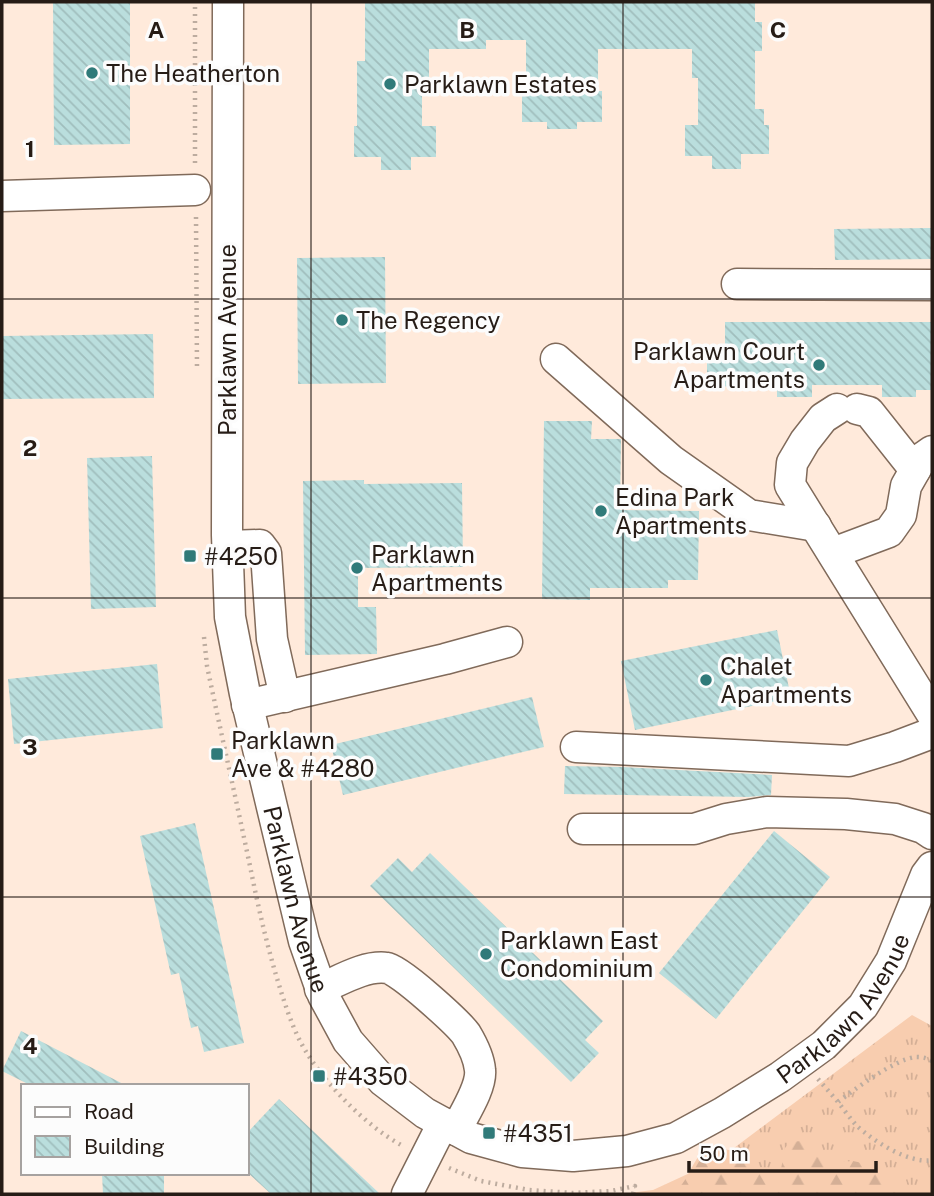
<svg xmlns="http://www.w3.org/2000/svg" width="934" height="1196" viewBox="0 0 934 1196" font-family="'Public Sans',sans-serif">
<defs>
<pattern id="grass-tufts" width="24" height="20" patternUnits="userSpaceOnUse" patternTransform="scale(1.75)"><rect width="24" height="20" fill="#f8cdaf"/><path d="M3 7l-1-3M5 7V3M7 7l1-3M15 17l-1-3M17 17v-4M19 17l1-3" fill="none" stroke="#d4af96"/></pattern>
<pattern id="forest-firs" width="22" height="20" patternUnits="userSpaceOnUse" patternTransform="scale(1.75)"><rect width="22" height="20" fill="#f8cdaf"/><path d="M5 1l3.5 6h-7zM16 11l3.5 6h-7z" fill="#d4af96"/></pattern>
<pattern id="building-back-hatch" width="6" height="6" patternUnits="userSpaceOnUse" patternTransform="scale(1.75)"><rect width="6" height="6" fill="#badedd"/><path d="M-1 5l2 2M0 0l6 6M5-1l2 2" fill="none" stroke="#a0bebd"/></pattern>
</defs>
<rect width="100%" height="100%" fill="#ffeadb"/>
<!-- grass -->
<path fill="url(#grass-tufts)" d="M912 1015 932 1026V1194H621L653 1190 718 1160Z"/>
<!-- forest -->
<path fill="url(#forest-firs)" d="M801 1141 816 1148 838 1162 853 1161 885 1168 905 1176 907 1184 923 1194H672C689 1183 691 1159 708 1147L750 1153 757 1167C767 1167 772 1172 781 1169L785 1148 790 1142Z"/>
<!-- building -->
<g fill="url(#building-back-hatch)">
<path d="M53 2H130V144L54 145Z"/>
<path d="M365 2H755V22H762V51H755V109H764V125H769V154H741V169H712V156H685V125H698V78H692V49H598V91H602V122H577V129H547V122H522V91H526V40H486V49H429V78H422V126H436V157H411V170H381V157H354V126H357V61H365Z"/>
<path d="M932 228V259L835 260 834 229Z"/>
<path d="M385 257 386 383 298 384 297 258Z"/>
<path d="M725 322H932V390H916V397H882V385H812V397H777V385L707 387V345H725Z"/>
<path d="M153 334 154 398 3 399 2 336Z"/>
<path d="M544 421H592L591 439H621L620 510 699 511 698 580H668V588H590V600L542 599Z"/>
<path d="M152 456 156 607 91 609 87 458Z"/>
<path d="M364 480V484L462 483 463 567 358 568V607H376L377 654 305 655 303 481Z"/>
<path d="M777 630 791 698 635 730 621 661Z"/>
<path d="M157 664 163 728 14 744 8 679Z"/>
<path d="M532 697 544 747 343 795 331 745Z"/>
<path d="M565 766 622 767 772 775 771 795 748 797 564 794Z"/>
<path d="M195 823 244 1043 204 1052 198 1026 191 1028 179 973 171 975 140 836Z"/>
<path d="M774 831 830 877 716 1019 659 973Z"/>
<path d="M430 853 603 1021 585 1040 599 1053 571 1082 370 886 398 858 412 872Z"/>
<path d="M21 1031 127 1086H32L2 1071Z"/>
<path d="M279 1099 380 1194H271L247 1172V1133Z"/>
<path d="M102 1173H164V1194H103Z"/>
</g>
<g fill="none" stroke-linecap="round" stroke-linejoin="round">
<!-- minor casing -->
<g stroke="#806a5a" stroke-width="33">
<g id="minor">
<path id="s1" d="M228 2 227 535 230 617 245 694 304 941 323 995 348 1041 383 1081 425 1113 471 1138 522 1152 573 1156 627 1151 676 1138 722 1113 780 1077 824 1045 863 1006 891 961 926 875 932 867"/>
<path d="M2 196 195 190"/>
<path d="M737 284 932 285"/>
<path d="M556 359 671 460 749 515 816 526"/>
<path d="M837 409 823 418 805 441 792 463 790 485 932 714"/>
<path d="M857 409 869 412 915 470"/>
<path d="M228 546 260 545 266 553 272 639 285 697"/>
<path d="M833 553 889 532 901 515 906 486 922 458 932 451"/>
<path d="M247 705 445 659 507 642"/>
<path d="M576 747 849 761 895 747 932 733"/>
<path d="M583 829H694L726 819 767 812 846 814 895 819 923 828 932 834"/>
<path d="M320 989C341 980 365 965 387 968 399 969 458 1023 466 1034 472 1044 479 1058 480 1070 482 1087 464 1114 456 1130"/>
<path d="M407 1194 443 1123"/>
</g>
</g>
<!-- path -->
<g stroke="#bdac9f" stroke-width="4.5" stroke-dasharray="2 5" stroke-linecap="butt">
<path d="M195 163V2"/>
<path d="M196 217 197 369"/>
<path d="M204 637 207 666C221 733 236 799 250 866 258 906 267 946 279 985 286 1007 293 1030 305 1050 326 1085 367 1127 403 1146"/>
<path d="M932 1061C927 1058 923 1057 916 1057 895 1059 855 1089 838 1102 844 1110 850 1118 856 1125 873 1141 909 1164 932 1160"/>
<path d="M818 1079 838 1102"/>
<path d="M449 1168 481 1181 529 1190 573 1193 611 1191 635 1186 633 1194"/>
</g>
<!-- minor -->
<use href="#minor" stroke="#fff" stroke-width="30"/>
</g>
<!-- grid -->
<path fill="none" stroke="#261c16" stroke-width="2" stroke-opacity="0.55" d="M311 2V1194M623 2V1194M2 299H932M2 598H932M2 897H932"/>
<!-- markers -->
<g fill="#307a79" stroke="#fcfcfc" stroke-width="2.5">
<circle cx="92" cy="73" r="7"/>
<circle cx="390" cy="84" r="7"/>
<circle cx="342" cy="320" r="7"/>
<circle cx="819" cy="365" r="7"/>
<circle cx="601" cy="511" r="7"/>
<rect x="183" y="549" width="14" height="14" rx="3.5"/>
<circle cx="357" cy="568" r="7"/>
<circle cx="706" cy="680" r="7"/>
<rect x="210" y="747" width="14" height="14" rx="3.5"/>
<circle cx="486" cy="954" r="7"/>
<rect x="312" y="1069" width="14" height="14" rx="3.5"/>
<rect x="482" y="1126" width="14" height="14" rx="3.5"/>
</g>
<g text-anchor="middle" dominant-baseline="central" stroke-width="7" stroke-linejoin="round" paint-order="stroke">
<!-- poi labels -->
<g font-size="24" fill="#261c16" stroke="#fcfcfc" text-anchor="start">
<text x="106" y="73">The Heatherton</text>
<text x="404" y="84">Parklawn Estates</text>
<text x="356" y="320">The Regency</text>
<text x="805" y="351" text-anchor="end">Parklawn Court<tspan x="805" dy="28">Apartments</tspan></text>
<text x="615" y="497">Edina Park<tspan x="615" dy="28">Apartments</tspan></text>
<text x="371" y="554">Parklawn<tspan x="371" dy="28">Apartments</tspan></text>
<text x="204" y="556">#4250</text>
<text x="720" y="666">Chalet<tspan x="720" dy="28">Apartments</tspan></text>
<text x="231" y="740">Parklawn<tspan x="231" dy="28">Ave &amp; #4280</tspan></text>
<text x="500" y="940">Parklawn East<tspan x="500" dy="28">Condominium</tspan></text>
<text x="333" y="1076">#4350</text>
<text x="503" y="1133">#4351</text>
</g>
<!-- street labels -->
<g font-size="24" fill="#261c16" stroke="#fcfcfc">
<text transform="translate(227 340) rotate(-90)">Parklawn Avenue</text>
<text stroke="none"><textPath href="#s1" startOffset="905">Parklawn Avenue</textPath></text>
<text stroke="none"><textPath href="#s1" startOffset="1640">Parklawn Avenue</textPath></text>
</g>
</g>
<g font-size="23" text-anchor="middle" font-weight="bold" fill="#261c16" stroke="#fcfcfc" stroke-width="7" stroke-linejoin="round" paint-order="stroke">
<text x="156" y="38">A</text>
<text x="467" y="38">B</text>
<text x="778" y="38">C</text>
<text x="30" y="157">1</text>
<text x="30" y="456">2</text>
<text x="30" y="755">3</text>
<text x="30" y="1054">4</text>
</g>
<!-- border -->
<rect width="934" height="1196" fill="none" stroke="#261c16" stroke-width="7"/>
<!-- legend -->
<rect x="21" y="1084" width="228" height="91" fill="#fcfcfc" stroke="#a6a2a0" stroke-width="2"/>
<rect x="35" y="1107" width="35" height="10" fill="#ffffff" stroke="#a6a2a0" stroke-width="2"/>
<text x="84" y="1119" font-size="21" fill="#261c16">Road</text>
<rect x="35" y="1136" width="35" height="21" fill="url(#building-back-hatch)" stroke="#a6a2a0" stroke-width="2"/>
<text x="84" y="1154" font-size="21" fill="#261c16">Building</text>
<!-- scale -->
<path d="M689 1161v10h187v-10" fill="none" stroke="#261c16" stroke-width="3.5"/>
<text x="699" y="1161" font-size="21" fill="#261c16" stroke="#fcfcfc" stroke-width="5" paint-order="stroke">50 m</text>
</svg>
